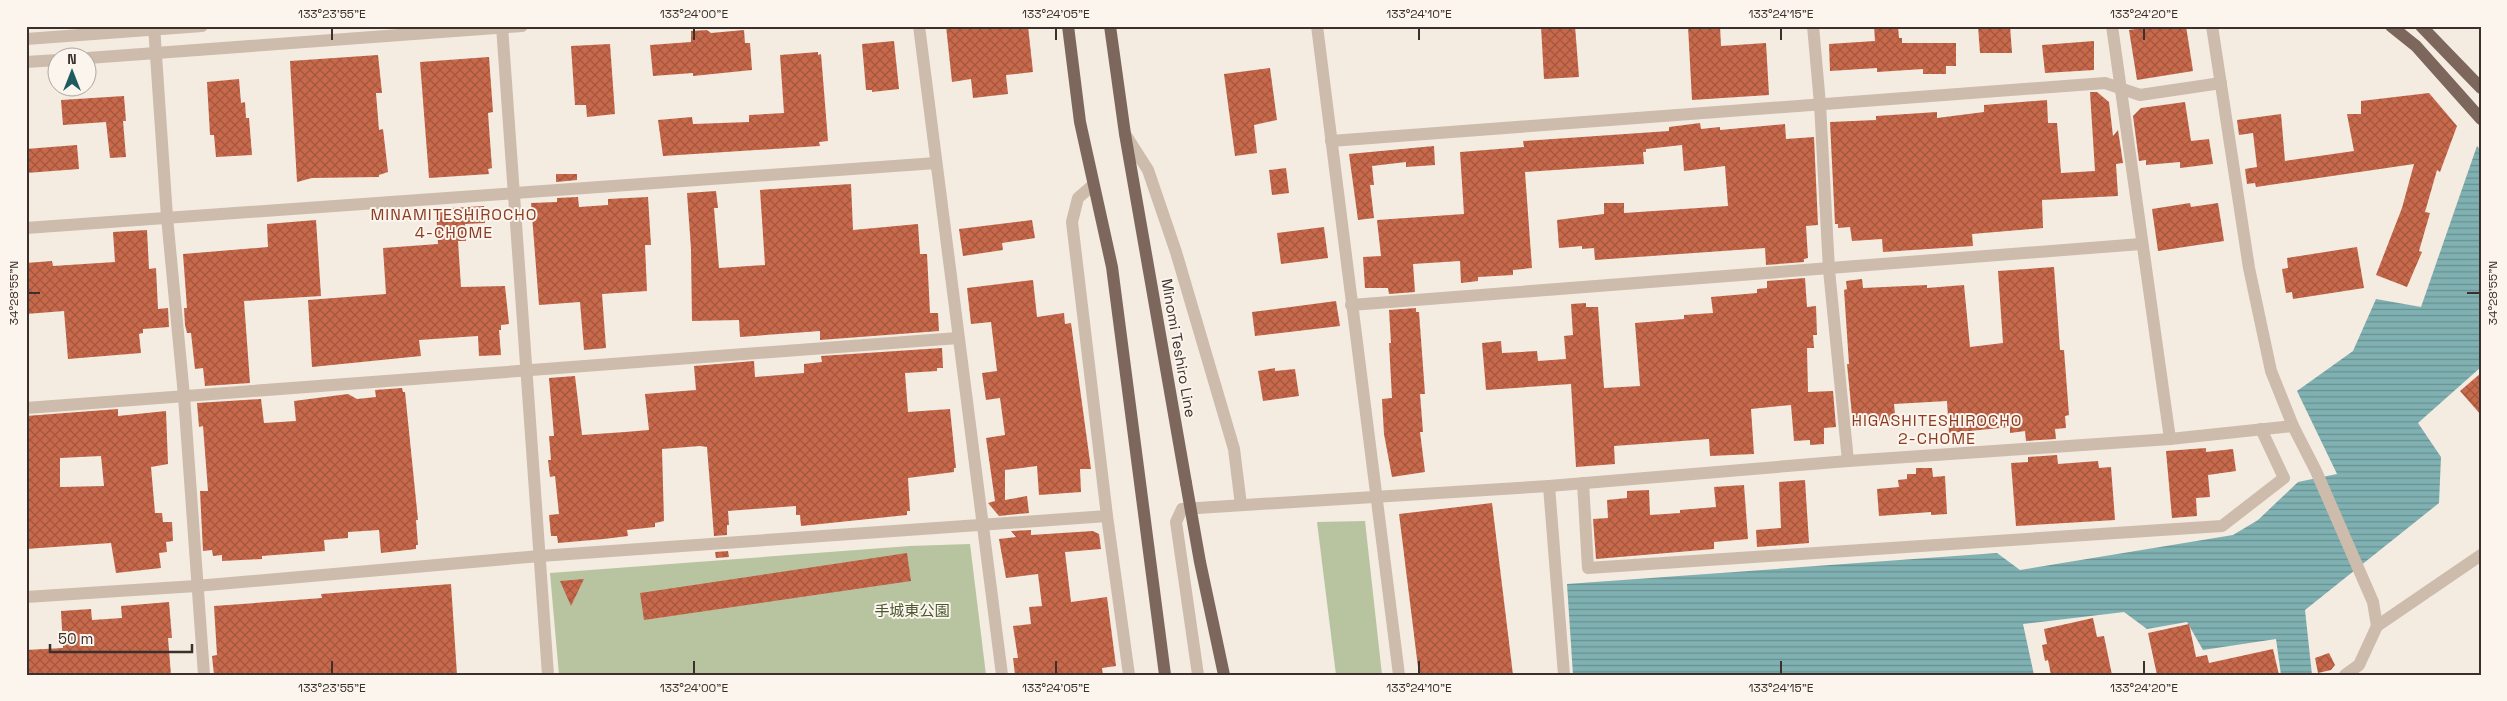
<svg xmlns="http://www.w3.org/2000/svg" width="2507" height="701" viewBox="0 0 2507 701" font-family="'Space Grotesk','Noto Sans JP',sans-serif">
<defs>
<pattern id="water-rules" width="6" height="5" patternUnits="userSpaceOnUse" patternTransform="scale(1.25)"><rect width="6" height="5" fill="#7fb0b2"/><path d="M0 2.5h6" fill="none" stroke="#699091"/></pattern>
<pattern id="building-cross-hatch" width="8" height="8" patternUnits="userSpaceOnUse" patternTransform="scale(1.25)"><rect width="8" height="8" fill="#c8694b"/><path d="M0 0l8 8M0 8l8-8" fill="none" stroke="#a4573f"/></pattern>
</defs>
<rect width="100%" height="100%" fill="#f4ebe1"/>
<!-- park -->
<g fill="#b8c4a0">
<path d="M1365 521 1382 675H1336L1317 522Z"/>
<path d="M970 544 986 675H559L550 573 910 546Z"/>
</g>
<!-- water -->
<path fill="url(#water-rules)" d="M2477 146 2481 151V367L2418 423 2441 457 2439 503 2305 610 2312 675H2281L2276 639 2203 650 2187 622 2147 629 2124 612 2023 624 2034 675H1573L1567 584 1997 553 2020 570 2233 535 2258 520 2298 482 2337 474 2297 391 2353 351 2376 299 2421 307Z"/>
<!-- building -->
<g fill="url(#building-cross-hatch)" fill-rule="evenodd">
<path d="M946 26H1028L1033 72 1006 75 1008 94 973 98 971 79 952 82Z"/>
<path d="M1541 26H1575L1579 77 1544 79Z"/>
<path d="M1688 26H1720L1721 46 1766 43 1769 95 1692 100Z"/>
<path d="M1874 26H1898L1899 38H1902V43H1956V66H1946V74H1923V69L1877 72V68L1830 71 1829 44 1875 41Z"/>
<path d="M1978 26H2010L2012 53H1980Z"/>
<path d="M2154 26H2186L2193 71 2137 80 2129 30Z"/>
<path d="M707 30 711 33 744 30 745 43H750L752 70 693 76V73L653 76 650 45 691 42V31Z"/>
<path d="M894 41 899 89 872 92V90H866L862 44Z"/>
<path d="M2094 41V70L2045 73 2042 45Z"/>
<path d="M610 44 615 114 587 117 586 105H575L571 46Z"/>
<path d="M818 52V55L821 54 828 141 819 142 820 146 663 156 658 120 692 117 693 124 749 122V115L784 113 780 55Z"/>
<path d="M378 55 382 93H376L379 130 383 129 388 172 379 175V177L312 178 297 182 290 61Z"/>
<path d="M489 57 493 112 488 113 492 168 488 169 489 174 429 178 420 62Z"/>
<path d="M1270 68 1277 120 1254 125 1257 153 1235 156 1224 74Z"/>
<path d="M239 79 241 103 245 102 246 118H249L252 155 216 157 214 135H210L207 82Z"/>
<path d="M2090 92H2097L2109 102 2113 136 2118 130 2123 163 2116 164 2118 196 2042 200 2043 228 1972 234 1973 246 1883 252 1882 239 1852 241 1850 227 1838 228V224H1835L1830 122 1876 120V116L1937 112V118L1984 112V105L2047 100 2048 123H2057L2061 173 2095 171Z"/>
<path d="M2429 93 2457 126 2440 172 2437 170 2425 212 2430 213 2419 251 2422 252 2407 287 2376 275 2402 208 2414 164 2256 187 2255 183 2247 184 2245 169 2257 167 2253 133 2239 135 2237 120 2281 114 2285 161 2354 151 2347 114H2361V101Z"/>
<path d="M124 96 126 121H123L126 157 110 158 106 122 63 125 61 100Z"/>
<path d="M2185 102 2191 141 2209 139 2213 164 2180 168V162L2146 165V160L2139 161 2133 116 2141 108Z"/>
<path d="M1700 123 1701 129 1720 127V130L1785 124 1786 139 1814 137 1818 225 1806 226 1808 258 1804 259V262L1766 265 1765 248 1595 260 1594 248 1582 249V246L1559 248 1557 220 1604 214V203H1624V213L1728 206 1725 166 1684 171 1682 145 1646 149V152H1643L1644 164 1525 172 1532 268 1513 270V275L1478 277V281L1461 283 1460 261 1413 264 1415 292 1389 294 1388 288H1365L1363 257 1381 256 1377 220 1464 214 1460 152 1524 147 1523 141 1669 131V127Z"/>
<path d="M77 145 79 169 26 173V149Z"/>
<path d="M1434 146 1435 165 1406 167V162L1372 166 1374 185H1370L1374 218 1358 220 1349 154Z"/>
<path d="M1286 168 1289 193 1272 195 1269 170Z"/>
<path d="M556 174H577V180L556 182Z"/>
<path d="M851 184 853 230 918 224 920 254H927L930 313H938L939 331 820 340V331L740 337 739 320 692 321 691 249 687 193 716 191 718 208H714L719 268 765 265 760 190Z"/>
<path d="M578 197 579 207 608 205V199L648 197 651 245H645L647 291 602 294 606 348 584 350 580 302 539 305 531 203 557 202V198Z"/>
<path d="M2190 203 2191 207 2218 203 2224 241 2158 251 2152 209Z"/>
<path d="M484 206 485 223 465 224 466 241H458L461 287 505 286 509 324 501 325V330H499L501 355 479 356 478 336 419 340 421 356 312 367 308 300 386 294 383 248 438 244 436 209Z"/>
<path d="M316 220 321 296 244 301 250 383 205 386 203 368 195 369 191 333H187L185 325 184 308H187L183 254 268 247 267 224Z"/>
<path d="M1032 220 1035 238 1002 243 1003 250 963 256 959 229Z"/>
<path d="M1324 227 1328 258 1281 264 1277 233Z"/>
<path d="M147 230 149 269 156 268 158 309 168 308 169 327 143 329V333L139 334 141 353 68 359 64 311 26 314V263L52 261 53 266 115 262 113 232Z"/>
<path d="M2357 247 2364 288 2293 299 2292 292 2286 293 2282 269 2288 268 2287 258Z"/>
<path d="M2054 267 2060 350H2064L2069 415 2065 416 2066 428 2055 429 2056 439 2026 441 2025 431 2010 433V427L1949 433 1947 401 1894 404 1896 424 1853 426 1847 364H1849L1844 290 1847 289 1846 281 1862 279 1863 288 1927 285V288L1964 285 1970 347 2003 343 1998 271Z"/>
<path d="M1805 278 1807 307 1816 306 1817 335H1813L1814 348H1807L1808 392 1833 391 1836 427 1824 428V444L1810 445V440L1794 441 1791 405 1751 409 1754 454 1710 456 1709 439 1614 446 1615 464 1576 467 1571 384 1486 390 1482 343 1501 341 1502 353 1537 351 1538 361 1566 359 1564 336 1573 335 1571 304 1586 303V307H1598L1604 388 1640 386 1635 323 1684 319V315L1713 313 1711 297 1757 293V289L1767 288V281Z"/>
<path d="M1033 280 1037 317 1064 313 1065 324 1071 323 1091 469H1080L1081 492 1039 495 1037 466 1005 470V500L1027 496 1029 513 999 516 988 503 995 501 986 438 1005 435 1000 398 986 400 982 373 997 371 991 322 971 324 967 288Z"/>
<path d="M1336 301 1340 326 1255 336 1252 312Z"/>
<path d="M1416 308V312H1419L1425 394H1420L1423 432H1420L1425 472 1392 477 1384 434 1382 399 1392 398 1389 343H1391L1389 310Z"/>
<path d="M942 348 943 368H937V371L905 373 908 412 950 409 956 468H954V472L908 478 910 511H907V515L801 526 800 515H796V506L728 511 729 525H727V535L714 536 707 447 700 446 662 449 664 521 655 523V527L627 530 628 536 604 539 558 543 557 536H551L549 515 559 514 555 476 550 477 548 460H551L549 436H554L549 378 575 376 582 435 625 432 649 430 645 394 696 390 694 366 754 361 755 377 804 373V364L822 362 821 356Z"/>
<path d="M1275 368V371L1295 369 1299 396 1263 401 1258 371Z"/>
<path d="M2481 373V415L2460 391Z"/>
<path d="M402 388 403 392H405L418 520H416L418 545H416V549L381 553 379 530 348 532V538L324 540 325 551 262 556V559L222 561V555L213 556 212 550 203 551 200 491H208L203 426 199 427 197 403 261 399 264 423 296 421 294 401 348 394 357 399 376 397 375 390Z"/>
<path d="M118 409V416L166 411 168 464 151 467 155 513H162L163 522H172L173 541 166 542 167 552 159 553 161 568 116 573 111 543 26 549V416ZM101 456 104 486 60 487V458Z"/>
<path d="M2206 448V452L2233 449 2236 471 2208 475 2210 497 2196 498 2197 516 2172 518 2166 451Z"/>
<path d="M2057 455 2058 464 2098 461 2099 468 2111 467 2115 520 2016 526 2011 463 2028 462V457Z"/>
<path d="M1916 468H1932L1933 477 1945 476 1947 514 1931 515V512L1879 516 1877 489 1899 487 1898 480 1907 479V474H1916Z"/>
<path d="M1805 480 1809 543 1757 547 1756 530 1781 528 1779 482Z"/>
<path d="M1744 485 1748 539 1714 542V549L1596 559 1593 519 1608 518 1607 500 1627 498V491L1649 490 1650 515 1680 513V510L1716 507 1714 487Z"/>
<path d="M1492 503 1513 675H1419L1399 514Z"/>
<path d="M1031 530V535L1093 531 1099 534 1101 549 1065 552 1071 602 1107 597 1116 666 1102 668 1103 675H1015L1013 658H1018L1013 626 1031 624 1029 607 1042 606 1038 574 1006 578 999 539 1016 537 1011 531Z"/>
<path d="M728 551 729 557 716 558 715 552Z"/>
<path d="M907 553 911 581 644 620 640 593Z"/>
<path d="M584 579 571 606 560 581Z"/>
<path d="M451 584 457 675H214L212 656 217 655 214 606 322 598 321 594Z"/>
<path d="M169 602 172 638H168L171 675H26V650L63 648 61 611 91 609 92 620 122 618 121 606Z"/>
<path d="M2093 618 2097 637 2104 636 2112 675H2051L2048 660 2045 661 2042 645 2047 644 2044 629Z"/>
<path d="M2189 624 2196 657 2207 655 2209 663 2273 649 2279 675H2157L2148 633Z"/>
<path d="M2329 653 2335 665 2331 670 2318 673 2315 658Z"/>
</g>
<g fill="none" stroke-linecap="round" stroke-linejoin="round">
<!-- minor -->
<g stroke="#cdbbac" stroke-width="12">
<path d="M154 26 167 217 184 396 204 675"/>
<path d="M502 26 548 675"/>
<path d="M919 26 1002 675"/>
<path d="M1317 26 1399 675"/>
<path d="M1813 26 1820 104 1829 270 1848 461"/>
<path d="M2112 26 2170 439"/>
<path d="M2212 26 2249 268 2271 371 2293 426 2316 471 2373 602 2377 626 2359 665 2345 675"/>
<path d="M26 39 202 26"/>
<path d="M88 58 522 26"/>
<path d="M26 62 58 60"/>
<path d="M1125 134 1148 170 1176 252 1234 449 1241 505"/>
<path d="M1331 141 2105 83 2140 95 2221 83"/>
<path d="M1093 185 1078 198 1072 222 1107 516 1129 675"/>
<path d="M26 228 936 163"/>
<path d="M1351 305 2141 244"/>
<path d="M26 408 958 338"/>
<path d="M1583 483 1588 568 2222 526 2284 478 2261 429"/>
<path d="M1549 486 1564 675"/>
<path d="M26 597 196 586 540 556 1107 516"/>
<path d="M2377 626 2481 555"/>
<path d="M1198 675 1176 522 1182 509 1549 486 1848 461 2170 439 2293 426"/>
</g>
<!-- major -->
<g stroke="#7d675c" stroke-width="12">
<path d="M1068 26 1080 122 1112 267 1165 675"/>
<path d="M1110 26 1125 134 1186 483"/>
<path d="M2391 26 2416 46 2481 119"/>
<path d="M2421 26 2481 88"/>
</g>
<!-- major-bridge -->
<path stroke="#7d675c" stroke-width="12" d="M1186 483 1200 562 1224 675"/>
</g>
<!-- ticks -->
<path fill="none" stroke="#3b302b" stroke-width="2" d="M332 28V40M694 28V40M1056 28V40M1419 28V40M1781 28V40M2144 28V40M28 293H40M2467 293H2480M332 661V674M694 661V674M1056 661V674M1419 661V674M1781 661V674M2144 661V674"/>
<g text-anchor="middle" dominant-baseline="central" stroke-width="4" stroke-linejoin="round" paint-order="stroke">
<!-- street labels -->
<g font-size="15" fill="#3b302b" stroke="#fbf5ee">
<text transform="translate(1179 348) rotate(80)">Minomi Teshiro Line</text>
</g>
<!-- park labels -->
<g font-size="15" fill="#4a5a2e" stroke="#fbf5ee">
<text x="912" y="610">手城東公園</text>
</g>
<!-- neighbourhood labels -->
<g font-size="16" letter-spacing="1" fill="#8c3b22" stroke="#fbf5ee">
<text x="454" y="214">MINAMITESHIROCHO<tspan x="454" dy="18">4-CHOME</tspan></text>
<text x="1937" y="420">HIGASHITESHIROCHO<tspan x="1937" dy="18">2-CHOME</tspan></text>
</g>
</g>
<!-- border -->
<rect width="2507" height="701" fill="none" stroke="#fbf5ee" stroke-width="55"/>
<!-- north arrow -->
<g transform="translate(72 72)"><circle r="24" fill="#fbf5ee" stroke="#aea6a0"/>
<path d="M0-4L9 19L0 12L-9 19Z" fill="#1f5a5e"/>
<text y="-8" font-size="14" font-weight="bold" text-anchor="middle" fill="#3b302b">N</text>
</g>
<!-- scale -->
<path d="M50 644v8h142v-8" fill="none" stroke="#3b302b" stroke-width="2.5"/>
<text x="58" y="644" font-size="15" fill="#3b302b" stroke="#fbf5ee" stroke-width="4" paint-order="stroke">50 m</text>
<rect x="28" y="28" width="2452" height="646" fill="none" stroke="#3b302b" stroke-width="2"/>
<g font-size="12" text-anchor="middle" fill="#3b302b">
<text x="332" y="18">133°23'55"E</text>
<text x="694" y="18">133°24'00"E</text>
<text x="1056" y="18">133°24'05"E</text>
<text x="1419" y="18">133°24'10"E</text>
<text x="1781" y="18">133°24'15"E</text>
<text x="2144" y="18">133°24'20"E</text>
<text transform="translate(14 293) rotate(-90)" y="4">34°28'55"N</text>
<text transform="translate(2493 293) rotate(-90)" y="4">34°28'55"N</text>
<text x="332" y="692">133°23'55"E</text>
<text x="694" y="692">133°24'00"E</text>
<text x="1056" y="692">133°24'05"E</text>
<text x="1419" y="692">133°24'10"E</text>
<text x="1781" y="692">133°24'15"E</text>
<text x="2144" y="692">133°24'20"E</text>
</g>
</svg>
